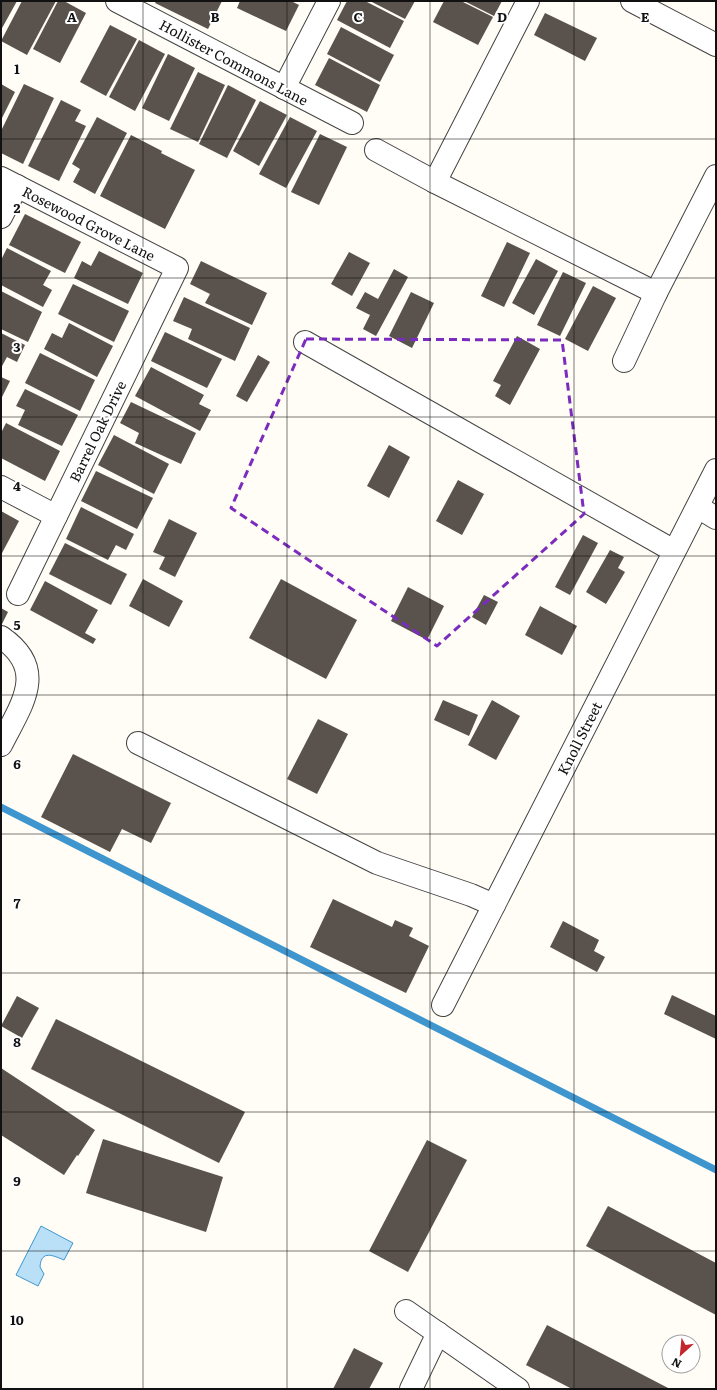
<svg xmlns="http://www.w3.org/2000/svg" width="717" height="1390" viewBox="0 0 717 1390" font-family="Literata,serif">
<rect width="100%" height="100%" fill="#fffdf5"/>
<!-- water -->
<path fill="#b9e0f7" stroke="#3f96cf" d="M41 1226 73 1243 64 1260C54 1256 41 1249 40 1267L44 1274 38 1286 16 1275Z"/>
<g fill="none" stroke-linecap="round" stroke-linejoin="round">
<!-- stream -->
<path stroke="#3f96cf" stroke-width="7" d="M1 807 716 1170"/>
</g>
<!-- building -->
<g fill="#5a524d">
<path d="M1 1H17L1 30Z"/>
<path d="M22 1H56L27 55 1 41Z"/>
<path d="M58 1H64L86 13 60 63 33 49Z"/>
<path d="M156 1H222L208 29 155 3Z"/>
<path d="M240 1H291L299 5 286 31 237 8Z"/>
<path d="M347 1H365L404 21 390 48 337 20Z"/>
<path d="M370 1H415L405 19Z"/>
<path d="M444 1H461L493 17 478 45 433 22Z"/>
<path d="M464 1H502L494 16Z"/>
<path d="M545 13 597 38 585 61 534 35Z"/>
<path d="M110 25 137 39 106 96 80 82Z"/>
<path d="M341 27 394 55 380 82 327 54Z"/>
<path d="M139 40 165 54 135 111 109 97Z"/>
<path d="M168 54 195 68 169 121 142 108Z"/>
<path d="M329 58 380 85 367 112 315 85Z"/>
<path d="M198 72 225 85 198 142 170 129Z"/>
<path d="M1 84 15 92 1 120Z"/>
<path d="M24 84 54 98 23 164 1 153V131Z"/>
<path d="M228 85 256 100 227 158 199 144Z"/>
<path d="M61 100 81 110 75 121 86 126 59 181 28 166Z"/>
<path d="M260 101 287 115 259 166 233 151Z"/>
<path d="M97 117 127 133 95 194 73 182 80 169 72 164Z"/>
<path d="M290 117 317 131 286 188 259 174Z"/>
<path d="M320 134 347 147 319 205 291 192Z"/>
<path d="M131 135 162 151 161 153 195 170 165 229 100 196Z"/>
<path d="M25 214 81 242 65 273 9 245Z"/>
<path d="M507 242 530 253 504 307 481 296Z"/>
<path d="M7 248 51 271 43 285 52 290 43 307 1 285V260Z"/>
<path d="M99 251 143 273 128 304 74 278 82 261 91 266Z"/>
<path d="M349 252 370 263 352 296 331 284Z"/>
<path d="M536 259 558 271 534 315 512 303Z"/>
<path d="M201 261 267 293 252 325 205 303 210 294 190 284Z"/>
<path d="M394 269 408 277 376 336 363 329 370 315 356 308 365 292 378 299Z"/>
<path d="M563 272 586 283 560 336 537 325Z"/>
<path d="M73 284 129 311 114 342 58 314Z"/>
<path d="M593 286 616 298 588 351 565 339Z"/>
<path d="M1 291 42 312 28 342 1 329Z"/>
<path d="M411 292 434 303 412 348 389 336Z"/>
<path d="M184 297 250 328 235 361 188 339 192 329 173 321Z"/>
<path d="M69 323 113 346 97 377 44 349 52 333 62 338Z"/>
<path d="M165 332 222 359 207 388 151 361Z"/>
<path d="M1 333 25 345 17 362 7 357 1 368Z"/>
<path d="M517 336 540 349 510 405 495 396 501 385 493 381Z"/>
<path d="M40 353 95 380 80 411 25 383Z"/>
<path d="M258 355 270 362 247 402 236 396Z"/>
<path d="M151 367 204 395 199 404 211 410 200 431 135 396Z"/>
<path d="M1 377 10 381 1 399Z"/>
<path d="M25 389 78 415 62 446 18 425 25 410 16 406Z"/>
<path d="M131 402 196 433 181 464 135 443 139 433 120 423Z"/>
<path d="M6 423 60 451 45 481 1 458V433Z"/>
<path d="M114 435 169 464 154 494 98 465Z"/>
<path d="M389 445 410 457 389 498 367 486Z"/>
<path d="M96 471 153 498 137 529 81 501Z"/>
<path d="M458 480 484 494 462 535 436 521Z"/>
<path d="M81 507 134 534 126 550 116 545 108 560 66 539Z"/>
<path d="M1 511 19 521 1 555Z"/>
<path d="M169 519 197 533 175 577 159 569 165 557 153 552Z"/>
<path d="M583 535 598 543 570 595 555 587Z"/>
<path d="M65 543 127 574 111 605 49 574Z"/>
<path d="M610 550 624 557 618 568 625 572 606 604 586 592Z"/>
<path d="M143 579 183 601 169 627 129 606Z"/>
<path d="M281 579 357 620 326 679 249 638Z"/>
<path d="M45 581 98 610 85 633 96 639 93 644 30 610Z"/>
<path d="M408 587 444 606 427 640 391 621Z"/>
<path d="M484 595 498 602 486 625 472 617Z"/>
<path d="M540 606 577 626 562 655 525 635Z"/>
<path d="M1 608 8 612 1 626Z"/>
<path d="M443 700 478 715 469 736 434 720Z"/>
<path d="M492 700 520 716 496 760 468 745Z"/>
<path d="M318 719 348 734 317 794 287 779Z"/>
<path d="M73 754 171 803 151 843 122 829 110 852 41 817Z"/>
<path d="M333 899 392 927 395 920 413 928 409 936 429 946 406 993 310 947Z"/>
<path d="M563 921 599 940 594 951 605 957 597 972 550 947Z"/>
<path d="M672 995 716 1016V1039L664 1014Z"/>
<path d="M17 996 39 1008 22 1038 1 1026Z"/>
<path d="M56 1019 245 1112 219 1163 31 1069Z"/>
<path d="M1 1068 95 1130 78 1156 77 1155 64 1175 1 1135Z"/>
<path d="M103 1139 223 1177 206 1232 86 1193Z"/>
<path d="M427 1140 467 1160 408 1272 369 1251Z"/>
<path d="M608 1206 716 1263V1315L586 1246Z"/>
<path d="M547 1325 670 1389H572L526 1365Z"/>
<path d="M354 1348 383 1363 369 1389H333Z"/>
</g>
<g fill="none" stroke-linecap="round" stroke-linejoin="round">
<!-- minor casing -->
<g stroke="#444" stroke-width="24">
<g id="minor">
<path d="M117 1 352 123"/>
<path d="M632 1 716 45"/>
<path d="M284 88 329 1"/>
<path d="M376 150 435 182 656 293"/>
<path d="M1 178 177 268 18 594"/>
<path d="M435 182 528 1"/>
<path d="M1 217 17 186"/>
<path d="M305 342 674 551"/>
<path d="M624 361 656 293 716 176"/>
<path d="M1 487 56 516"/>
<path d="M698 507 716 518"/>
<path d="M1 637C49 670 21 705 1 745"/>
<path d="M138 743 377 863 471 895 494 905"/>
<path d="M443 1005 716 470"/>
<path d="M406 1311 518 1389"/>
<path d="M411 1389 438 1333"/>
</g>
</g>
<!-- minor -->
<use href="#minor" stroke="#fff" stroke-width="22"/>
</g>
<!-- marked area -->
<path fill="none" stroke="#7b2cbf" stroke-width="3" stroke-dasharray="8 5" stroke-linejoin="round" d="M306 339 562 340 584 514 437 646 231 508Z"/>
<!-- grid -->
<path fill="none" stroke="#111" stroke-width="1" stroke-opacity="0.55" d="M143 1V1389M287 1V1389M430 1V1389M574 1V1389M1 139H716M1 278H716M1 417H716M1 556H716M1 695H716M1 834H716M1 973H716M1 1112H716M1 1251H716"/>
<g text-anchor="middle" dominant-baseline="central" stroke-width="4" stroke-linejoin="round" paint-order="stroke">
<!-- street labels -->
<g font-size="14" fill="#111" stroke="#fff">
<text transform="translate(234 62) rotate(28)">Hollister Commons Lane</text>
<text transform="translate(89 223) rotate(27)">Rosewood Grove Lane</text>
<text transform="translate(97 431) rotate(-64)">Barrel Oak Drive</text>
<text transform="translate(579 738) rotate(-63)">Knoll Street</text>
</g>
</g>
<g font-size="13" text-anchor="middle" font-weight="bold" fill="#111" stroke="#fff" stroke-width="4" stroke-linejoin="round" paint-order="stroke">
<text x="72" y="22">A</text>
<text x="215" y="22">B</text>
<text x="358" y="22">C</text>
<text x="502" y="22">D</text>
<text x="645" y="22">E</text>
<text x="17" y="74">1</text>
<text x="17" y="213">2</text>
<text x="17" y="352">3</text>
<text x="17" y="491">4</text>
<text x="17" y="630">5</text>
<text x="17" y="769">6</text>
<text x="17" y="908">7</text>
<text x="17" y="1047">8</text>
<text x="17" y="1186">9</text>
<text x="17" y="1325">10</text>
</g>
<!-- border -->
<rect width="717" height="1390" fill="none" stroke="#111111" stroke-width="4"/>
<!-- north arrow -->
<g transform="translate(681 1354) rotate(207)"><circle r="19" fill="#ffffff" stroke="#a0a0a0"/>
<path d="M0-3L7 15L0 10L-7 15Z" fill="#c4262e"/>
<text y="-6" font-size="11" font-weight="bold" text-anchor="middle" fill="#111111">N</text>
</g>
</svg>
